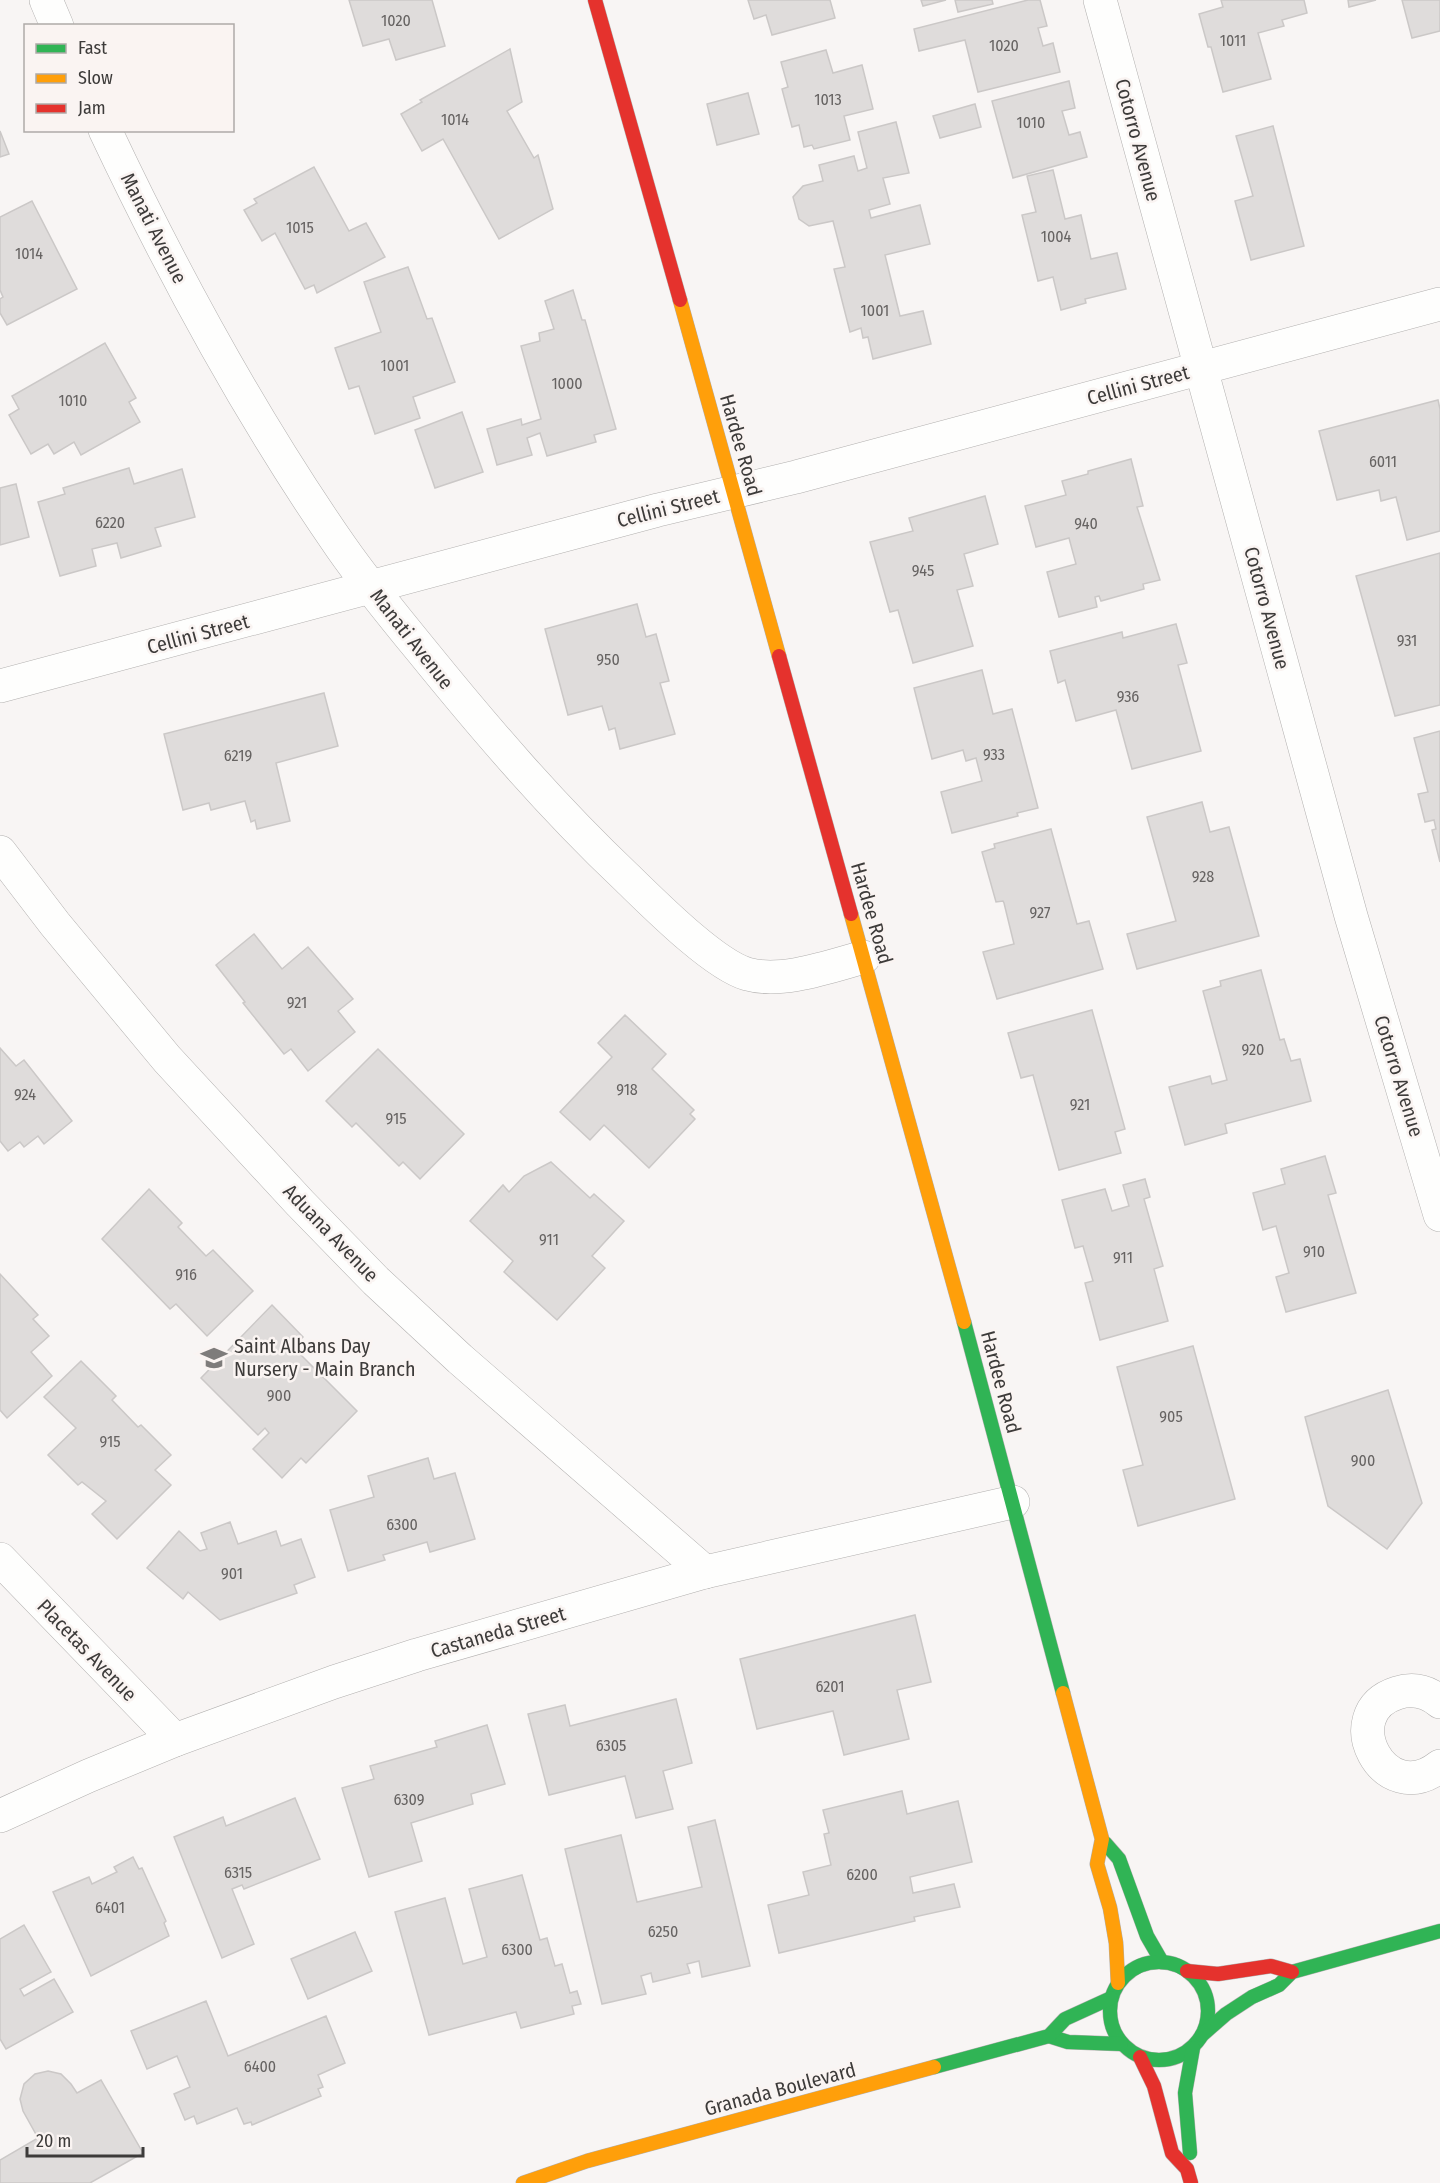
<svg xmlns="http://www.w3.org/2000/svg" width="1440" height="2183" viewBox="0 0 1440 2183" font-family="'Fira Sans Condensed',sans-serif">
<rect width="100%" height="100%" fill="#f8f5f4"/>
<!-- building -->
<g fill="#dfdcdb" stroke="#cbc8c7" stroke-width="1.5">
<path d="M349 0H432L445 46 396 60 389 39 363 46Z"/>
<path d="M748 0H830L835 18 772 35 766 15 754 19Z"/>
<path d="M921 0H946L923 6Z"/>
<path d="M955 0H992L993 4 958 12Z"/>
<path d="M1028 0H1040L1047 26 1038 28 1043 46 1053 43 1060 72 978 92 965 40 919 51 914 29Z"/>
<path d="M1221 0H1304L1307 13 1282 20 1284 26 1258 33 1271 79 1223 92 1211 47H1208L1199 14 1223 7Z"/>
<path d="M1348 0H1376L1349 7Z"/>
<path d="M1402 0H1440V31L1412 38Z"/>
<path d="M510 49 522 102 507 111 534 158 538 155 553 209 499 239 443 139 422 151 401 114 422 102 420 100Z"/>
<path d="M826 50 833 73 862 65 873 109 844 116 850 140 814 149 812 145 804 147 799 125 792 127 782 89 788 87 781 62Z"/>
<path d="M1069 81 1075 108 1062 111 1069 135 1080 132 1087 157 1013 178 992 101Z"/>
<path d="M748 93 759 134 717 145 707 104Z"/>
<path d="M975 104 981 127 940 138 933 116Z"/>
<path d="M896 122 909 173 883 178 890 204 869 210 871 218 920 205 930 244 885 255 900 316 923 311 931 344 873 359 868 337 863 338 861 328 850 332 834 269 845 267 833 221 809 226 799 219 793 197 803 186 823 181 819 165 854 156 858 171 867 168 858 132Z"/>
<path d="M1273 126 1304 246 1251 260 1235 201 1253 196 1236 136Z"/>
<path d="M0 131 9 154 0 157Z"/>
<path d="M314 167 349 231 366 223 385 257 317 293 314 285 305 289 275 233 262 241 244 210 257 203 254 199Z"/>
<path d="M1053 170 1065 219 1081 215 1091 259 1117 253 1126 289 1085 299 1086 303 1061 310 1053 277 1038 281 1022 215 1036 212 1027 176Z"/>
<path d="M32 201 77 289 7 325 0 313V299L3 297 0 290V217Z"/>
<path d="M408 267 427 319 432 318 455 382 413 397 420 418 375 434 359 386 349 389 335 348 381 332 364 282Z"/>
<path d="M573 290 582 320H585L616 429 594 435 596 442 547 456 540 433 527 438 532 455 497 465 487 429 521 419 522 425 541 419 521 346 540 341 539 333 554 329 545 301Z"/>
<path d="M105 343 136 398 129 402 140 422 81 455 74 442 54 454 48 444 31 454 9 415 19 409 12 396Z"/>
<path d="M1438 400 1440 409V531L1407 540 1396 497 1381 501 1379 490 1337 500 1319 431Z"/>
<path d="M462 412 483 472 435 488 415 430Z"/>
<path d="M1131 459 1143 506 1137 507 1160 580 1143 584 1144 589 1101 601 1099 596 1095 597 1097 607 1059 617 1047 572 1076 564 1069 538 1036 547 1025 506 1066 495 1062 481 1088 474V471Z"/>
<path d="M129 468 134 484 182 469 195 517 155 528 161 546 121 558 117 543 92 549 96 566 60 576 38 502 65 494 63 488Z"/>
<path d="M16 484 29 537 0 545V488Z"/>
<path d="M985 496 998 544 964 554 973 586 957 590 973 646 913 663 898 610 890 612 870 542 913 531 909 518Z"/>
<path d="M1440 553V705L1395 716 1356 576Z"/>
<path d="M637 604 646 637 656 634 669 681 660 683 675 734 620 749 615 728 609 730 602 706 568 715 545 629Z"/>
<path d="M1176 624 1187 663 1178 665 1201 751 1132 769 1116 710 1076 721 1065 680 1058 683 1050 651 1122 632 1123 638Z"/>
<path d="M982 670 993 714 1012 709 1038 808 1017 813 1018 816 952 833 941 792 982 781 976 758 966 761 963 750 932 759 914 688Z"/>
<path d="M324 693 338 746 276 763 290 821 257 829 255 820 251 822 245 801 211 810 209 803 183 810 164 734Z"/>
<path d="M1440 731V862L1432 830 1436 829 1434 820 1425 822 1418 794 1428 792 1414 738Z"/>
<path d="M1202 802 1210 832 1229 827 1259 936 1137 969 1127 934 1176 921 1147 817Z"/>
<path d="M1051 829 1077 924 1089 921 1103 969 997 999 983 952 1014 944 1004 903 1003 901 996 902 982 852 995 848 994 844Z"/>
<path d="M254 934 282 969 308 947 353 999 338 1011 355 1032 308 1071 291 1049 284 1054 243 1003 245 1002 216 965Z"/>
<path d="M1261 970 1280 1040 1284 1039 1291 1061 1300 1059 1311 1101 1225 1124 1227 1133 1185 1145 1169 1087 1210 1076 1212 1084 1227 1080 1203 991 1221 986 1220 981Z"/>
<path d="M1092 1010 1125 1129 1115 1132 1121 1153 1059 1170 1033 1075 1021 1078 1008 1033Z"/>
<path d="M625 1015 666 1054 652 1069 694 1110 690 1114 695 1119 649 1168 604 1125 590 1140 560 1112 612 1057 598 1043Z"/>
<path d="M0 1048 16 1066 24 1060 72 1121 44 1144 38 1136 24 1147 20 1142 8 1151 0 1141Z"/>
<path d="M378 1049 464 1134 420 1179 403 1162 399 1166 356 1123 352 1127 326 1101Z"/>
<path d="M1325 1156 1336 1193 1328 1195 1356 1293 1286 1312 1276 1277 1289 1273 1276 1226 1263 1230 1253 1193 1285 1184 1281 1169Z"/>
<path d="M551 1162 590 1198 594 1194 624 1221 592 1256 605 1268 557 1320 504 1272 513 1261 470 1221 503 1185 509 1192 524 1176Z"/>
<path d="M1145 1179 1150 1197 1144 1199 1163 1266 1154 1269 1168 1321 1100 1340 1085 1283 1093 1281 1083 1246 1075 1248 1062 1200 1105 1189 1112 1211 1129 1206 1123 1185Z"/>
<path d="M149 1189 182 1223 178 1227 206 1256 213 1250 253 1291 207 1336 176 1304 170 1309 102 1239Z"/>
<path d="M0 1274 38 1315 33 1319 49 1336 31 1352 52 1376 7 1418 0 1410Z"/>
<path d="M272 1305 303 1337 293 1347 357 1411 306 1463 301 1458 282 1478 253 1449 269 1433 265 1428 258 1435 201 1378Z"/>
<path d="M1193 1346 1235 1499 1138 1526 1123 1470 1143 1465 1117 1367Z"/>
<path d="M81 1361 116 1396 112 1400 138 1427 141 1425 171 1455 155 1470 171 1485 117 1539 92 1514 106 1501 82 1482 78 1485 48 1455 76 1428 44 1397Z"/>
<path d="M1388 1390 1422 1503 1387 1549 1328 1506 1305 1417Z"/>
<path d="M428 1458 434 1479 455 1473 475 1539 430 1552 427 1542 383 1555 385 1560 348 1571 330 1510 374 1497 368 1476Z"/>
<path d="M230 1522 238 1544 276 1531 281 1546 301 1539 315 1577 294 1585 297 1593 220 1620 188 1592 183 1599 147 1568 179 1531 200 1551 207 1549 201 1533Z"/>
<path d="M915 1615 931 1682 897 1690 909 1739 844 1755 833 1711 757 1729 740 1659Z"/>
<path d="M676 1699 692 1763 663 1771 673 1809 636 1818 625 1776 549 1795 528 1714 565 1705 570 1726Z"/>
<path d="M487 1725 505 1784 471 1794 473 1804 411 1823 422 1861 369 1877 342 1788 374 1779 370 1766 437 1747 435 1741Z"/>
<path d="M902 1791 907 1814 958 1801 972 1862 910 1877 913 1893 954 1884 960 1907 914 1917 915 1921 779 1953 768 1905 809 1895 803 1872 831 1865 824 1834 829 1833 823 1810Z"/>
<path d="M295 1798 320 1859 244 1889 242 1885 232 1889 254 1944 222 1958 174 1837 223 1817 226 1826Z"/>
<path d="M715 1820 750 1966 702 1977 699 1961 687 1964 690 1973 653 1982 651 1973 641 1976 646 1994 602 2004 565 1849 621 1835 637 1902 702 1887 688 1827Z"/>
<path d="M133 1857 139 1869 142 1868 166 1921 164 1923 169 1936 91 1976 53 1892 89 1877 92 1884 117 1872 114 1867Z"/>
<path d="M522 1875 540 1940 547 1938 555 1966 562 1964 570 1993 577 1991 581 2004 572 2006 574 2014 521 2028 516 2012 429 2035 395 1912 445 1898 463 1964 487 1957 469 1889Z"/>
<path d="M24 1925 51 1972 20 1989 24 1996 54 1979 73 2012 6 2049 0 2039V1939Z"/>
<path d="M355 1932 372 1971 308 1999 291 1959Z"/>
<path d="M206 2001 228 2056 326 2016 345 2063 318 2075 323 2087 318 2089 321 2096 252 2125 251 2122 244 2124 237 2108 197 2124 194 2116 185 2120 174 2094 190 2087 177 2056 147 2069 131 2031Z"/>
<path d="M48 2071 61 2074 71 2084 77 2093 101 2080 143 2153 90 2183H0V2160L38 2138 23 2111 20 2099 24 2084 35 2074Z"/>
</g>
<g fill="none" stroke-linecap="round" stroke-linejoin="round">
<!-- street casing -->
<g stroke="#b2b0af" stroke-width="34">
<g id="street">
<path d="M46 0 57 26"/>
<path d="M1100 0 1351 916 1440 1215"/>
<path d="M105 130C173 274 250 416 341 547 366 583 394 617 422 651 486 730 552 807 626 877 653 903 713 964 747 974 782 984 831 966 864 957"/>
<path d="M0 686 658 510 796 477 1440 304"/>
<path d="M0 852 55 924 167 1059 300 1203 376 1281 460 1359 705 1572"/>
<path d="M0 1559 175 1740"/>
<path d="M1440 1702C1427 1691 1413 1688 1397 1693 1334 1713 1384 1811 1440 1766"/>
<path d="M0 1816 88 1776 175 1740 334 1682 417 1655 705 1572 1013 1502"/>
</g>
</g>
<!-- fast casing -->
<g stroke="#b2b0af" stroke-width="15">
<g id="fast">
<path d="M964 1322 1063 1693"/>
<path d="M1105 1843 1119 1859 1147 1936 1162 1962"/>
<circle cx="1159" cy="2011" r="49"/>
<path d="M1202 2035 1226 2014 1252 1997 1279 1985 1292 1972 1440 1931"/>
<path d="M1049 2036 1068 2042 1121 2044"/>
<path d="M934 2067 1049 2036 1065 2019 1111 1998"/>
<path d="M1190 2153 1185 2093 1193 2048"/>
</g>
</g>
<!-- slow casing -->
<g stroke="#b2b0af" stroke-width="15">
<g id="slow">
<path d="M680 300 779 656"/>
<path d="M851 914 964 1322"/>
<path d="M1063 1693 1102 1839 1097 1864 1110 1908 1116 1943 1118 1983"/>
<path d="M523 2183 587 2161 934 2067"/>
</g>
</g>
<!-- jam casing -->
<g stroke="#b2b0af" stroke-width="15">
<g id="jam">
<path d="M595 0 680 300"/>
<path d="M779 656 851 914"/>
<path d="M1187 1971 1218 1974 1271 1966 1292 1972"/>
<path d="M1140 2057 1154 2086 1172 2153 1187 2169 1191 2183"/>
</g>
</g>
<!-- street -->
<use href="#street" stroke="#fefefd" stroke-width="33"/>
<!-- fast -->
<use href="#fast" stroke="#30b455" stroke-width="14"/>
<!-- slow -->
<use href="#slow" stroke="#ff9f0a" stroke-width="14"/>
<!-- jam -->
<use href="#jam" stroke="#e5322d" stroke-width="14"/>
</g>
<!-- icons -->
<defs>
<g id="school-bare" transform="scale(2.07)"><path d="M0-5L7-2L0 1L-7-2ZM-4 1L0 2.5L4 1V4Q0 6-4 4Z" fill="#7e7c7b" stroke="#faf4f2" stroke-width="2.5" paint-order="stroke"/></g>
</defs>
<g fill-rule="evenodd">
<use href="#school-bare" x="214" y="1358"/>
</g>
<g text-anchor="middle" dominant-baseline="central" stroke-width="5" stroke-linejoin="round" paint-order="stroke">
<!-- number labels -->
<g font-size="16" fill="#666362">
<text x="396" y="20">1020</text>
<text x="1233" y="40">1011</text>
<text x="1004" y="45">1020</text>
<text x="828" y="99">1013</text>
<text x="455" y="119">1014</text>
<text x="1031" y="122">1010</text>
<text x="300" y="227">1015</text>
<text x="1056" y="236">1004</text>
<text x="29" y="253">1014</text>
<text x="875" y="310">1001</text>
<text x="395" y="365">1001</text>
<text x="567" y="383">1000</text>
<text x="73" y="400">1010</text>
<text x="1383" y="461">6011</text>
<text x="110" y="522">6220</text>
<text x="1086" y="523">940</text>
<text x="923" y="570">945</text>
<text x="1407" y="640">931</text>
<text x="608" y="659">950</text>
<text x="1128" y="696">936</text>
<text x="994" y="754">933</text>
<text x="238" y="755">6219</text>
<text x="1203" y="876">928</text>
<text x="1040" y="912">927</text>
<text x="297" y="1002">921</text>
<text x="1253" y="1049">920</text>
<text x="627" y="1089">918</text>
<text x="25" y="1094">924</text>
<text x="1080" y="1104">921</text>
<text x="396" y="1118">915</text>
<text x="549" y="1239">911</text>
<text x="1314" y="1251">910</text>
<text x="1123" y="1257">911</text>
<text x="186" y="1274">916</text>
<text x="279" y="1395">900</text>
<text x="1171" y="1416">905</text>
<text x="110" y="1441">915</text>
<text x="1363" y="1460">900</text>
<text x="402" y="1524">6300</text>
<text x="232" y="1573">901</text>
<text x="830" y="1686">6201</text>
<text x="611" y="1745">6305</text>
<text x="409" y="1799">6309</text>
<text x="238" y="1872">6315</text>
<text x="862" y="1874">6200</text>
<text x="110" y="1907">6401</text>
<text x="663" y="1931">6250</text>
<text x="517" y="1949">6300</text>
<text x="260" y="2066">6400</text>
</g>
<!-- street labels -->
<g font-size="20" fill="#3d3b3a" stroke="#faf4f2">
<text transform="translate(1138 140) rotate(75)">Cotorro Avenue</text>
<text transform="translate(154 228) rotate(63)">Manati Avenue</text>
<text transform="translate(1138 385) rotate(-15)">Cellini Street</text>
<text transform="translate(741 445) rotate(74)">Hardee Road</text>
<text transform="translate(668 508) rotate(-14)">Cellini Street</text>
<text transform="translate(1267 608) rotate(75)">Cotorro Avenue</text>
<text transform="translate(198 634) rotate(-15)">Cellini Street</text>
<text transform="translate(412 639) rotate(52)">Manati Avenue</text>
<text transform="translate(872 913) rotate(74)">Hardee Road</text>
<text transform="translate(1399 1076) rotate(73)">Cotorro Avenue</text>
<text transform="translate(331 1233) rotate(46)">Aduana Avenue</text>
<text transform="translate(1001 1382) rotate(75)">Hardee Road</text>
<text transform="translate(498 1632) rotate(-16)">Castaneda Street</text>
<text transform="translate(87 1650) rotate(46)">Placetas Avenue</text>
<text transform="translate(780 2089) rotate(-15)">Granada Boulevard</text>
</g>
<!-- poi labels -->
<g font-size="20" fill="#3d3b3a" stroke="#faf4f2" text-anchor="start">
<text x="234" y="1346">Saint Albans Day<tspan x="234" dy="23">Nursery - Main Branch</tspan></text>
</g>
</g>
<!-- legend -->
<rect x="24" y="24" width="210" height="108" fill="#faf4f2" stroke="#aeaaa8" stroke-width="1.5"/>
<rect x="36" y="44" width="30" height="9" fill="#30b455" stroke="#aeaaa8" stroke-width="1.5"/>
<text x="78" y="54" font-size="18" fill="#3d3b3a">Fast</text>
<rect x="36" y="74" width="30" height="9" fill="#ff9f0a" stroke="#aeaaa8" stroke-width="1.5"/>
<text x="78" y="84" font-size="18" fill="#3d3b3a">Slow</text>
<rect x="36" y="104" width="30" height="9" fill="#e5322d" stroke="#aeaaa8" stroke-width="1.5"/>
<text x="78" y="114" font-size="18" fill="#3d3b3a">Jam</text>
<!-- scale -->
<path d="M27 2147v9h116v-9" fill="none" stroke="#3d3b3a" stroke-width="3"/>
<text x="36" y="2147" font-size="18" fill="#3d3b3a" stroke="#faf4f2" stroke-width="4.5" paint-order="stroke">20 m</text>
</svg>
